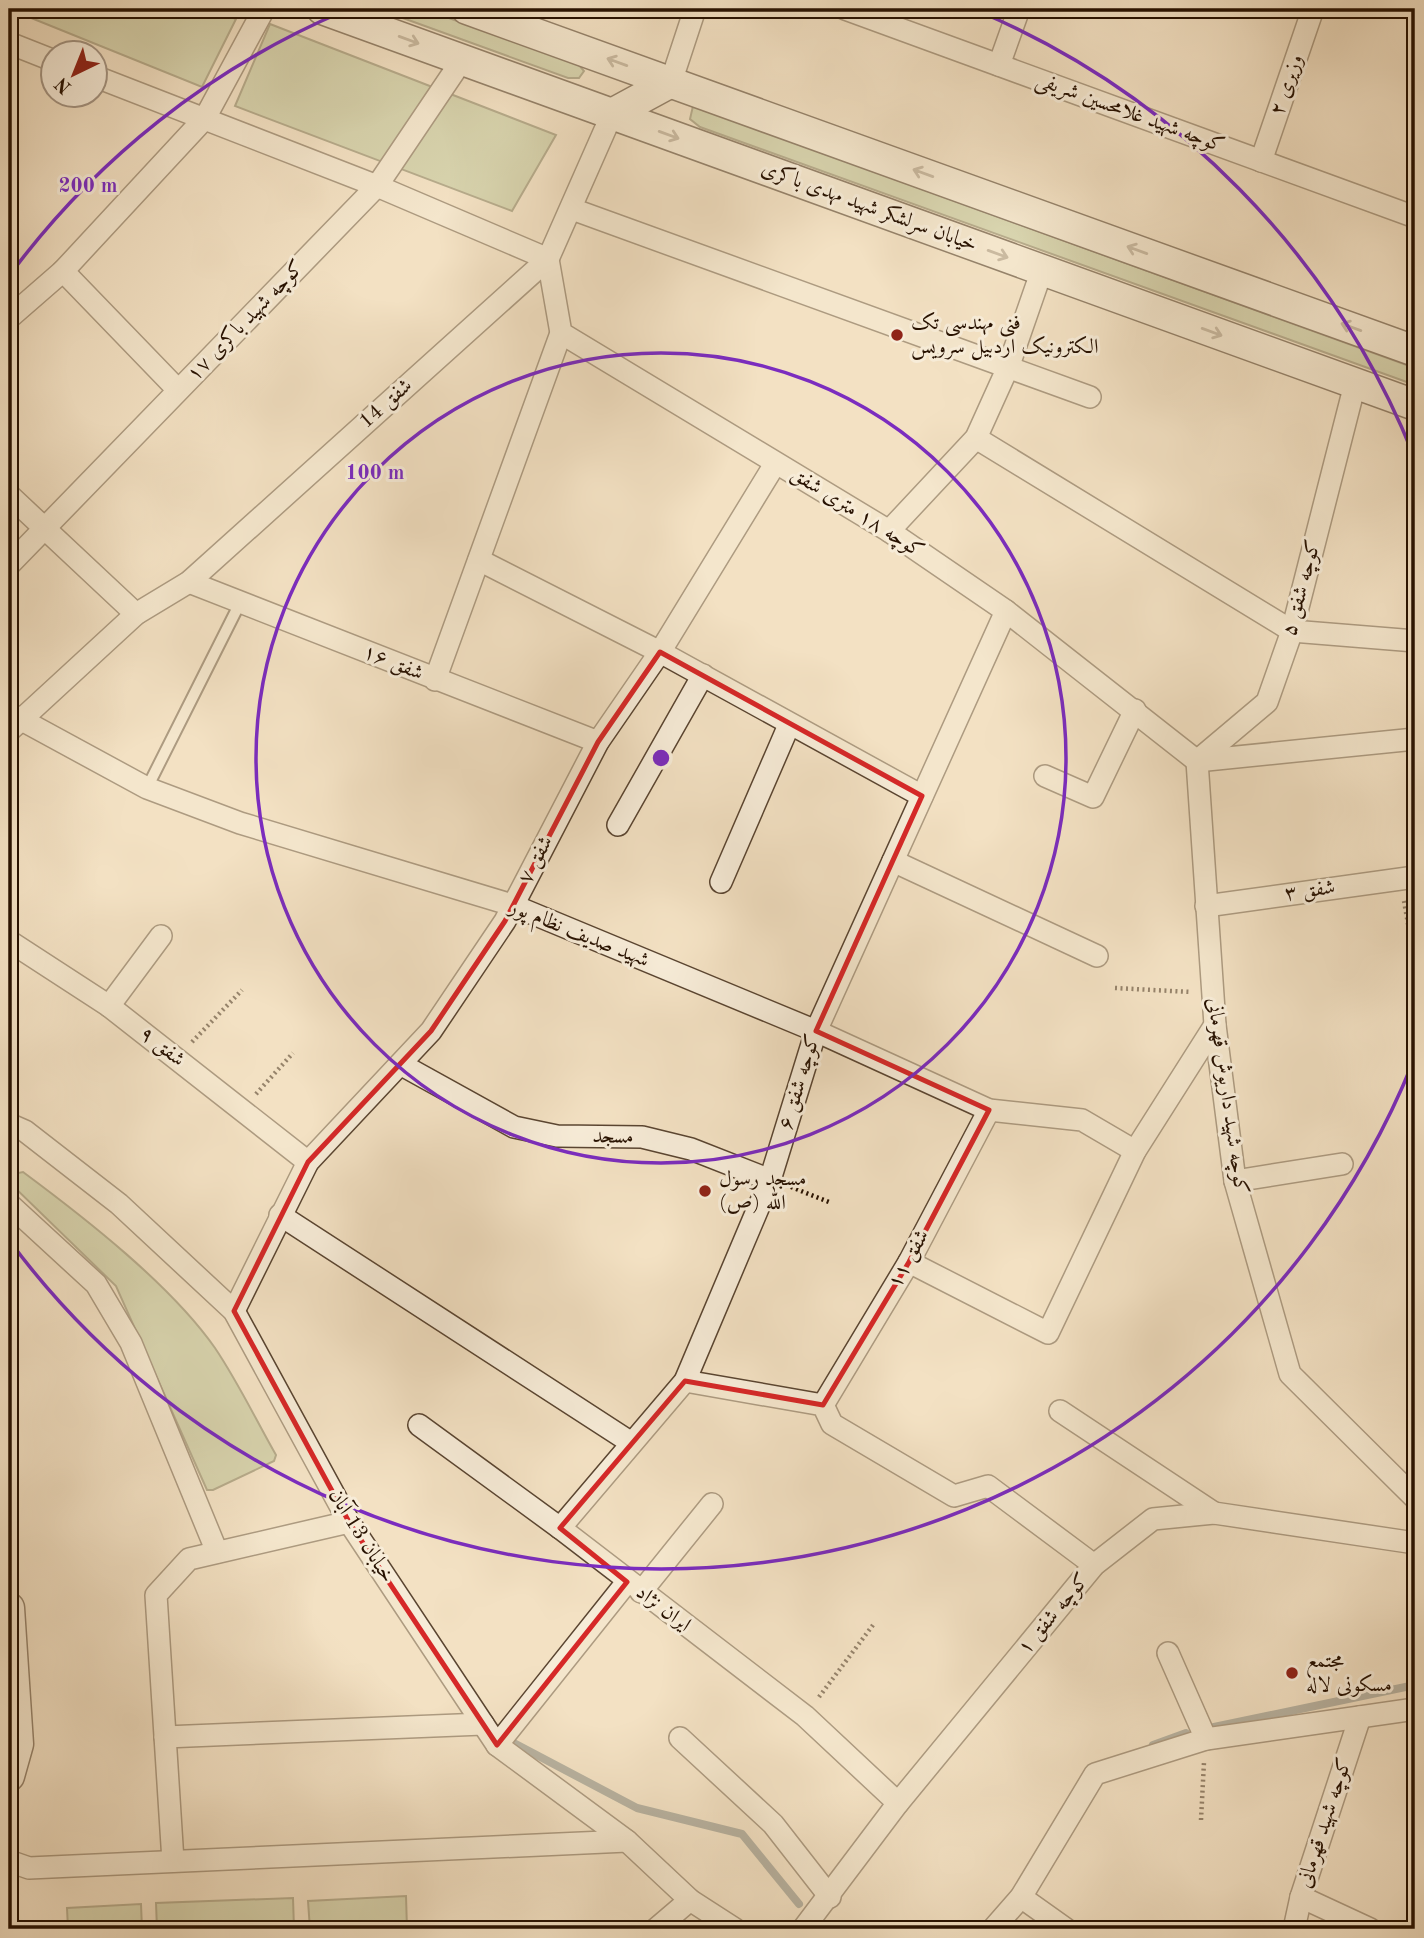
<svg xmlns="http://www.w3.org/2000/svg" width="1424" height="1938" viewBox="0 0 1424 1938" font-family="'Old Standard TT',Amiri,serif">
<rect width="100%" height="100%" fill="#f3e1c3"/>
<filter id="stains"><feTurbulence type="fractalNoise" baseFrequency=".00286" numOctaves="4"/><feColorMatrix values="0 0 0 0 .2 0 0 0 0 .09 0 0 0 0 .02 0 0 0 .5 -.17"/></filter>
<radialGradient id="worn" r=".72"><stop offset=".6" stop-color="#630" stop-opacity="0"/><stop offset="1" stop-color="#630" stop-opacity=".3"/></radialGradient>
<!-- green -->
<g fill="#b9c395" stroke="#706a4a" stroke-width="2">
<path d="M9 9H210L236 19 202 87Z"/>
<path d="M378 9H424L579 65 584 71 579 78H568Z"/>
<path d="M270 24 556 135 512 211 235 106Z"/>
<path d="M693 106 1415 368V385L700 127 690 119Z"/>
<path d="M23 1172C85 1218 171 1285 215 1348 238 1382 256 1420 276 1455L274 1461 213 1490H207L116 1286 11 1184 13 1174Z"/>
<path d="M406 1896 407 1929H310L308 1901Z"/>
<path d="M293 1898 294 1929H157L156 1903Z"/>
<path d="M141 1904 142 1929H68L67 1908Z"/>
</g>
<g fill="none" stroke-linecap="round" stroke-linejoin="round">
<!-- stream -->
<g stroke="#707673" stroke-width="8">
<path d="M1214 1727 1415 1685"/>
<path d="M510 1741 637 1808 742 1834 799 1904"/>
<path d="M1153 1745 1186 1733"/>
</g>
<!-- service casing -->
<g stroke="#5a4531" stroke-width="14">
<path id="service" d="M147 788 240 603"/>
</g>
<!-- minor casing -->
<g stroke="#5a4531" stroke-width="24">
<g id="minor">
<path d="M845 9 1415 217"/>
<path d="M9 43 52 60"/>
<path d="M999 65 1019 9"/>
<path d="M94 76 377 186 548 259 561 333 889 531 1006 611 1197 761"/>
<path d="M671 82 695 9"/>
<path d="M1261 161 1313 9"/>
<path d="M572 209 1090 397"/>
<path d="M63 271 178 390"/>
<path d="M9 318 63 271 205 118 264 9"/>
<path d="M976 438 1292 631 1415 641"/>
<path d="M9 495 136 614"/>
<path d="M889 531 976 438 1009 365 1042 270"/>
<path d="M479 560 660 652 922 796"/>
<path d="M9 565 377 186 462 60"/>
<path d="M189 582 598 742"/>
<path d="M435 680 561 333"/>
<path d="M9 713 147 788 240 823 512 905 816 1031 989 1110 1082 1120 1135 1151"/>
<path d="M10 730 136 614 189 582 548 259 612 114"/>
<path d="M1197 761 1215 1025 1235 1181 1290 1374 1415 1498"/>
<path d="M1197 761 1267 702 1292 631 1355 384"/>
<path d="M1197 761 1415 739"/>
<path d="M1045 776 1093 797 1135 710"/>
<path d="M618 825 703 675"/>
<path d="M893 861 1097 956"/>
<path d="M721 882 789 725"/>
<path d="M1206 906 1415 877"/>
<path d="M9 941 109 1006 308 1162"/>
<path d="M109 1006 161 936"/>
<path d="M402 1065 514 1127 557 1136 642 1137 691 1149 770 1180"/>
<path d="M9 1124 25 1131 119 1204 234 1311 349 1522 497 1745 627 1841 690 1900 735 1929"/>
<path d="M1235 1181 1342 1164"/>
<path d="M9 1204 96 1284 131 1343 217 1552"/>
<path d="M280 1215 630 1442"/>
<path d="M909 1262 1048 1333 1135 1151 1215 1025"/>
<path d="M234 1311 308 1162 431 1031 505 921 598 742 660 652 775 464"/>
<path d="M685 1381 823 1405 832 1424 954 1496 988 1486 1094 1565"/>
<path d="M823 1405 909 1262 989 1110"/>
<path d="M1060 1411 1214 1513"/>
<path d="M419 1425 560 1528 805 1716 898 1803"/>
<path d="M560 1528 685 1381 770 1180 816 1031 1006 611"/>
<path d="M641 1592 712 1504"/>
<path d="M1168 1653 1206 1739"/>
<path d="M165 1737 483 1724"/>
<path d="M680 1738 773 1824 830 1897"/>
<path d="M497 1745 627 1582"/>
<path d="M9 1861 29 1868 627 1841"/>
<path d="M173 1861 156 1595 189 1559 349 1522"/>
<path d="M1021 1897 1066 1929"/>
<path d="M1301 1897 1370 1929"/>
<path d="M656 1929 690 1900"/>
<path d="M803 1929 898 1803 1094 1565 1153 1519 1214 1513 1415 1543"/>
<path d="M993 1929 1021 1897 1095 1774 1206 1739 1415 1709"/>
<path d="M1294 1929 1301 1897 1360 1717"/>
</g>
</g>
<!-- secondary casing -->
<g stroke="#271100" stroke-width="33">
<g id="secondary">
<path d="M322 9 1415 405"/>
<path d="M467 9 1415 351"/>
<path d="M612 114 671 82"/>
<path d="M9 1608 18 1744 9 1776"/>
</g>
</g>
<!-- path -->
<g stroke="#271100" stroke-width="4.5" stroke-dasharray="2 3.5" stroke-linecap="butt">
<path d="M1404 901 1410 935"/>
<path d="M1115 988 1191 992"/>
<path d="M192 1042 242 990"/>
<path d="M256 1094 293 1053"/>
<path d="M791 1187 829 1202"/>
<path d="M819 1697 873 1625"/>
<path d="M1201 1820 1204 1762"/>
</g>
<!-- service -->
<use href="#service" stroke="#f7ecd8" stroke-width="10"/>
<!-- minor -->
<use href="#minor" stroke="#f7ecd8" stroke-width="21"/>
<!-- secondary -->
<use href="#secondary" stroke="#f7ecd8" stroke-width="30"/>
</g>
<!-- one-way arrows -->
<defs><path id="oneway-shaft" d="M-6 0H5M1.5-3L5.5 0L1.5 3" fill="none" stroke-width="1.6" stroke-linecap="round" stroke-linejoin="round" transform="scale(1.75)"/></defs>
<g stroke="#998977">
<use href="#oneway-shaft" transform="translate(409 40) rotate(20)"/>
<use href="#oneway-shaft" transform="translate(617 62) rotate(-160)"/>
<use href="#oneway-shaft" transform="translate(669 135) rotate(20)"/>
<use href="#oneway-shaft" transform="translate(923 173) rotate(-160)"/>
<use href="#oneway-shaft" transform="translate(1137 250) rotate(-160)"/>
<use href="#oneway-shaft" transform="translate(998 254) rotate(20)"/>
<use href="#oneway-shaft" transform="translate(1351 327) rotate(-160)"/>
<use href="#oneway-shaft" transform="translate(1212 332) rotate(20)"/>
</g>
<!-- marked area -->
<path d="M0 0H1424V1938H0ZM660 652 922 796 816 1031 989 1110 909 1262 823 1405 685 1381 560 1528 627 1582 497 1745 349 1522 234 1311 308 1162 431 1031 505 921 598 742Z" fill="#f3e1c3" fill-opacity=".55" fill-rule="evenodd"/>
<path fill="none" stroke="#d62828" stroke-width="5" stroke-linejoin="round" d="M660 652 922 796 816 1031 989 1110 909 1262 823 1405 685 1381 560 1528 627 1582 497 1745 349 1522 234 1311 308 1162 431 1031 505 921 598 742Z"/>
<!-- distance rings -->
<g fill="none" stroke="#7b2cbf" stroke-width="3.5">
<circle cx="661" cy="758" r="405"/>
<path d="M1413 1062A811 811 0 0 1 9 1240M9 276A811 811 0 0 1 344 11M978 11A811 811 0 0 1 1413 454"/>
</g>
<!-- markers -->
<g fill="#8f2418" stroke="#f7ecd8" stroke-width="2.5">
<circle cx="897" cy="335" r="7"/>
<circle cx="705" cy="1191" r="7"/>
<circle cx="1292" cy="1673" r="7"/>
</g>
<g text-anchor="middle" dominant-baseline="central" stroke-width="6" stroke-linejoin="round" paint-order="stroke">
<!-- street labels -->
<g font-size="21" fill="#271100" stroke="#f7ecd8">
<text transform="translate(1287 85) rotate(-71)">وزیری ۲</text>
<text transform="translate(1130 113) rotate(20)">کوچه شهید غلامحسین شریفی</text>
<text transform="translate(869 207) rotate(20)">خیابان سرلشکر شهید مهدی باکری</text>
<text transform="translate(246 321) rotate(-46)">کوچه شهید باکری ۱۷</text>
<text transform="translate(386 404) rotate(-42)">شفق 14</text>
<text transform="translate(857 513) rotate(32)">کوچه ۱۸ متری شفق</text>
<text transform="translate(1302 588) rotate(-75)">کوچه شفق ۵</text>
<text transform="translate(393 663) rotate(22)">شفق ۱۶</text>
<text transform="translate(536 860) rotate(-62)">شفق ۷</text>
<text transform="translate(1310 891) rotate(-8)">شفق ۳</text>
<text transform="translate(579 934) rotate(22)">شهید صدیف نظام پور</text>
<text transform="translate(162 1047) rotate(38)">شفق ۹</text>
<text transform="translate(800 1082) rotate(-73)">کوچه شفق ۶</text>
<text transform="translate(1227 1096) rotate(82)">کوچه شهید داریوش قهرمانی</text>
<text transform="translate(613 1137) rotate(1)">مسجد</text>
<text transform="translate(909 1259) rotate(-61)">شفق ۱۱</text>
<text transform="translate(361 1536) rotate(58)">خیابان 13 آبان</text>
<text transform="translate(663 1609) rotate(37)">ایران نژاد</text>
<text transform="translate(1054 1614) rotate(-50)">کوچه شفق ۱</text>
<text transform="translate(1325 1823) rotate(-72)">کوچه شهید قهرمانی</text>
</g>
<!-- poi labels -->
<g font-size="21" fill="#271100" stroke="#f7ecd8" text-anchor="start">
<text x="911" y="323">فنی مهندسی تک<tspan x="911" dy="24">الکترونیک اردبیل سرویس</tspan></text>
<text x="719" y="1179">مسجد رسول<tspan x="719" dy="24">الله (ص)</tspan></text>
<text x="1306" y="1661">مجتمع<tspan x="1306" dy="24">مسکونی لاله</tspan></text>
</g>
</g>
<circle cx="661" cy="758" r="10" fill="#7b2cbf" stroke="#f7ecd8" stroke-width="3.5"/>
<g font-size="21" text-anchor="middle" font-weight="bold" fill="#7b2cbf" stroke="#f7ecd8" stroke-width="6" stroke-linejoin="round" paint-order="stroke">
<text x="88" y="192">200 m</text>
<text x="375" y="479">100 m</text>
</g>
<!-- margin -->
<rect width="1424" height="1938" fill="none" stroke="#f3e1c3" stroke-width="35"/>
<rect x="10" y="10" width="1403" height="1917" fill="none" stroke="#271100" stroke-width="3.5"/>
<rect x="18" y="18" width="1389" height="1903" fill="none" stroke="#271100" stroke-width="2"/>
<!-- north arrow -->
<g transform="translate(74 74) rotate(223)"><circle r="33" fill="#f7ecd8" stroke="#a49482" stroke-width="2"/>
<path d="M0-5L12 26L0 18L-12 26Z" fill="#8f2418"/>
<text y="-10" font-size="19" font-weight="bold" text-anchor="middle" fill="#271100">N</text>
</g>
<rect width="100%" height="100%" filter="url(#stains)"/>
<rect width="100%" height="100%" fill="url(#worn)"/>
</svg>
